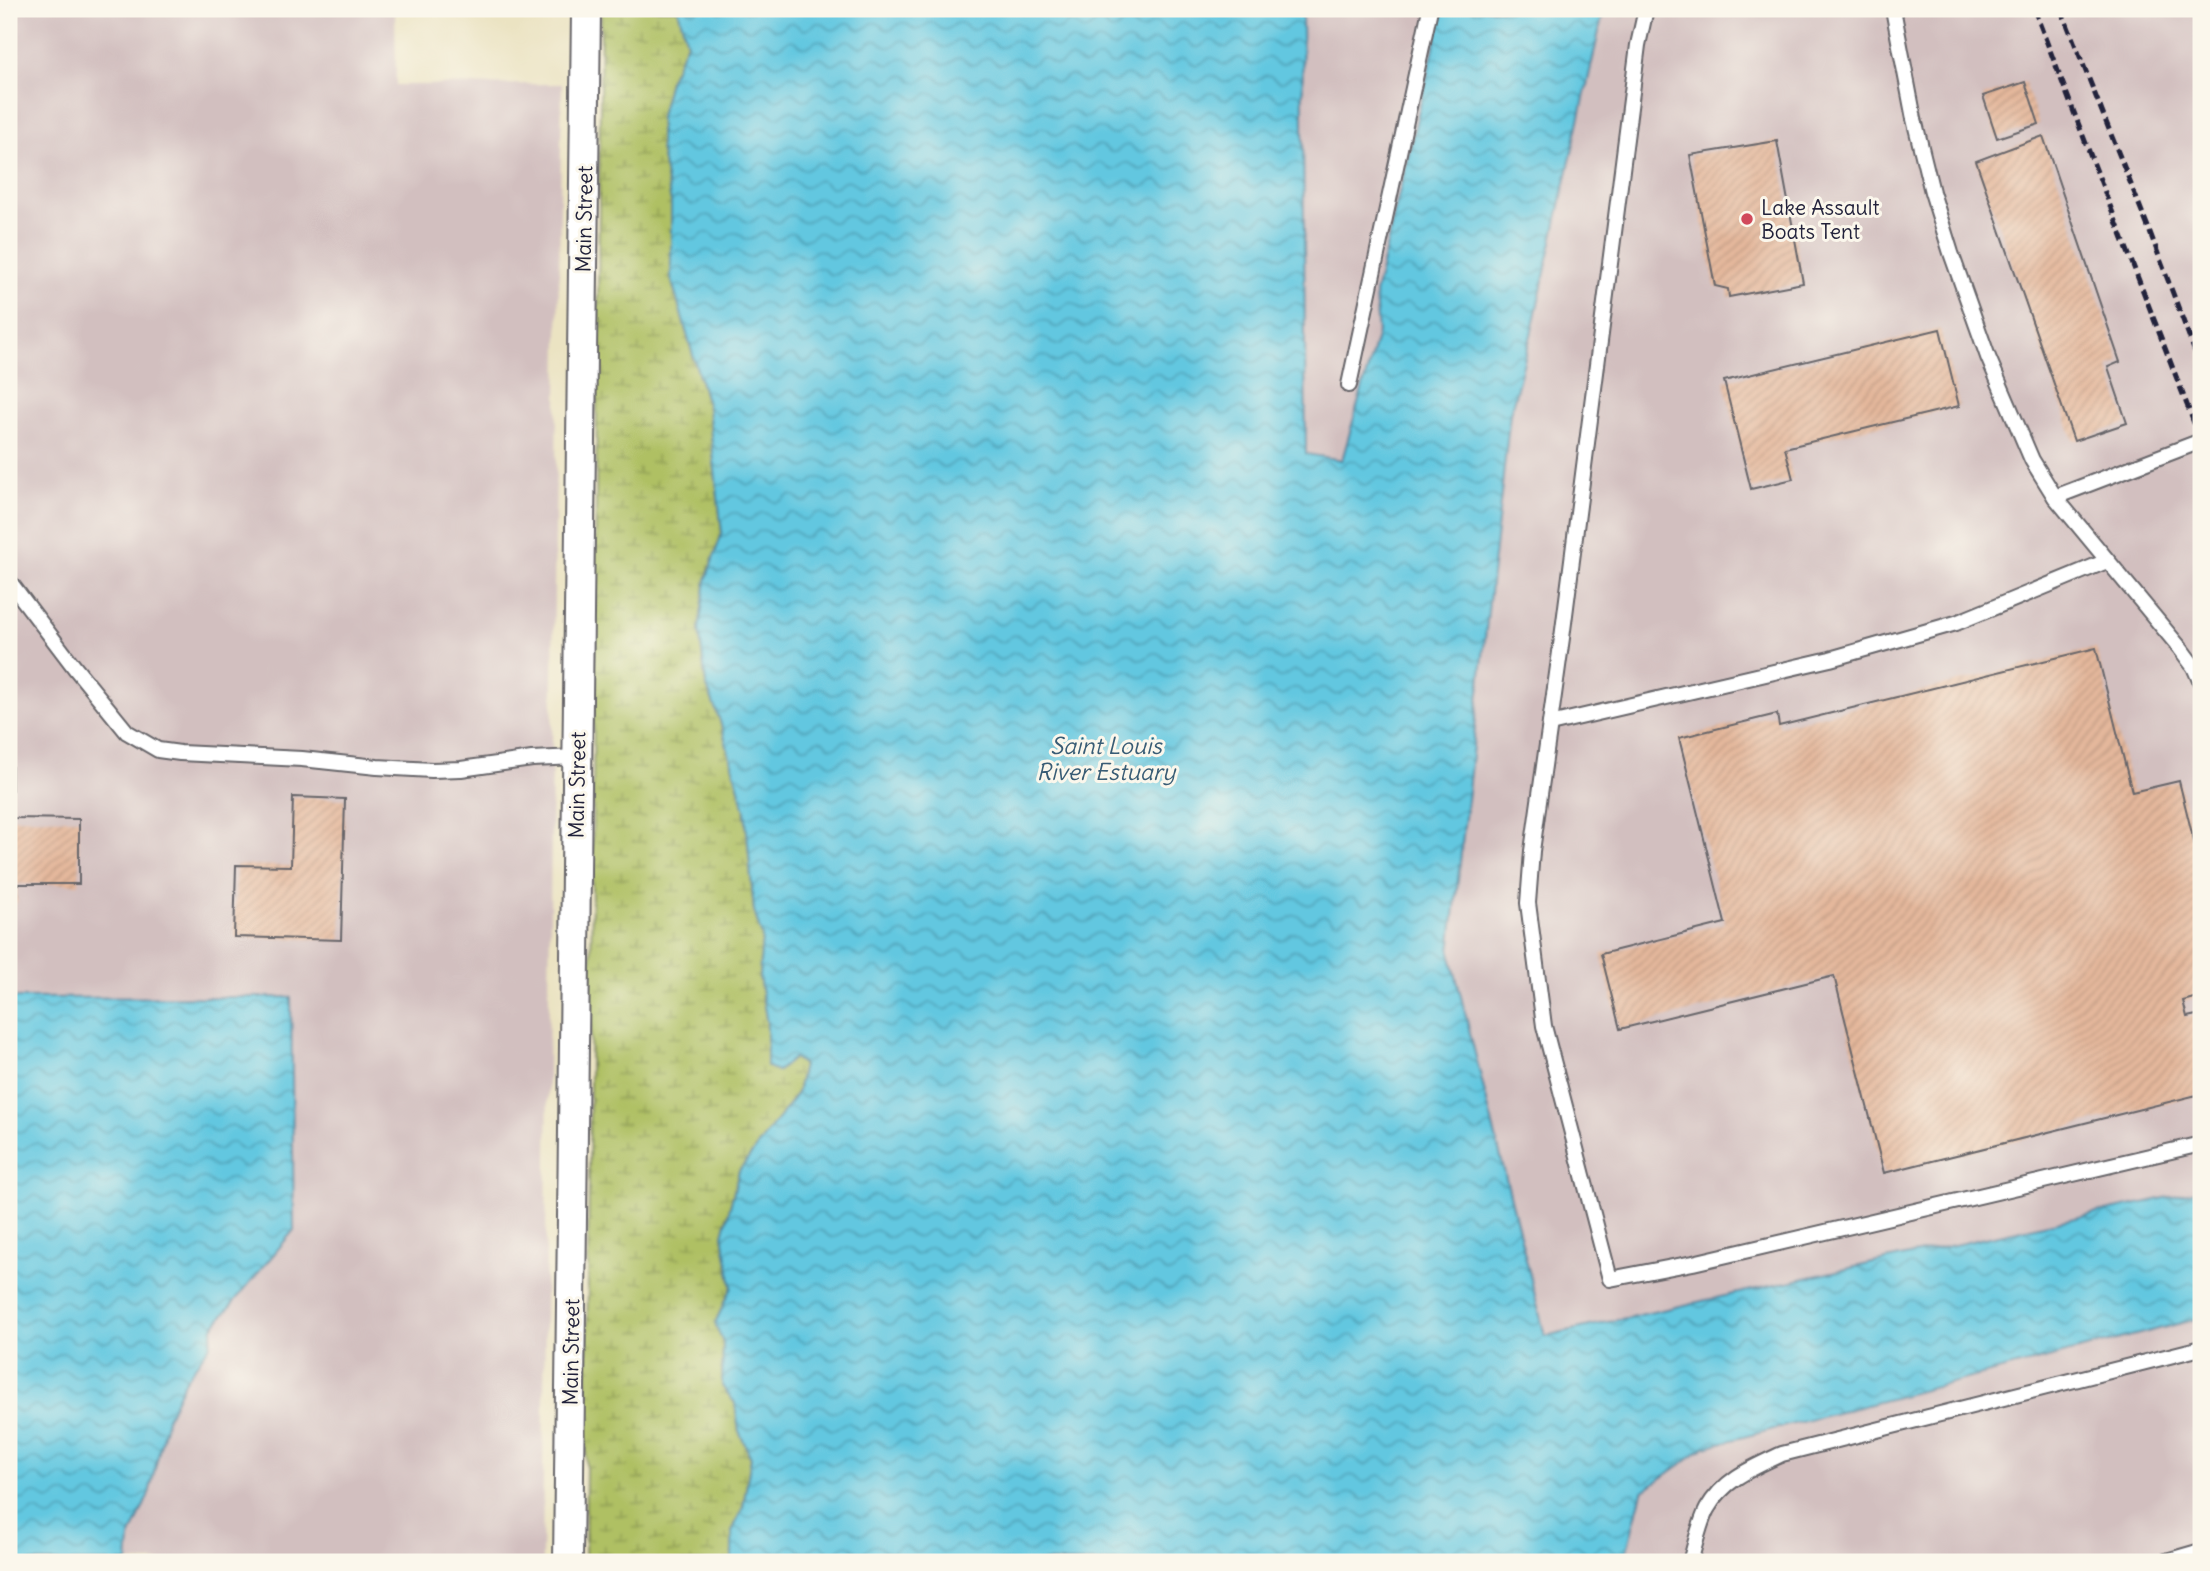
<svg xmlns="http://www.w3.org/2000/svg" width="2210" height="1571" viewBox="0 0 2210 1571" font-family="Delius,sans-serif">
<defs>
<pattern id="wetland-marsh" width="20" height="14" patternUnits="userSpaceOnUse" patternTransform="scale(1.75)"><rect width="20" height="14" fill="#afc063"/><path d="M1 5h8M5 5V1M11 12h8M15 12V8" fill="none" stroke="#8e9c53"/></pattern>
<pattern id="water-waves" width="16" height="10" patternUnits="userSpaceOnUse" patternTransform="scale(1.75)"><rect width="16" height="10" fill="#62c7e0"/><path d="M0 5q4-4 8 0t8 0" fill="none" stroke="#50a1b7"/></pattern>
<pattern id="building-hatch" width="6" height="6" patternUnits="userSpaceOnUse" patternTransform="scale(1.75)"><rect width="6" height="6" fill="#e4b79b"/><path d="M-1 1l2-2M0 6l6-6M5 7l2-2" fill="none" stroke="#c39d86"/></pattern>
</defs>
<rect width="100%" height="100%" fill="#fbf7ec"/>
<filter id="ink" filterUnits="userSpaceOnUse"><feTurbulence type="fractalNoise" baseFrequency=".0143" numOctaves="2"/><feDisplacementMap in="SourceGraphic" scale="14" xChannelSelector="R" yChannelSelector="G"/><feConvolveMatrix kernelMatrix="1 2 1 2 8 2 1 2 1" color-interpolation-filters="sRGB"/></filter>
<filter id="wash" filterUnits="userSpaceOnUse"><feTurbulence type="fractalNoise" baseFrequency=".00686" numOctaves="4" result="noise"/><feDisplacementMap in="SourceGraphic" scale="28" xChannelSelector="R" yChannelSelector="G"/><feGaussianBlur stdDeviation="1.57" result="paint"/><feColorMatrix in="noise" values="0 0 0 0 0 0 0 0 0 0 0 0 0 0 0 0 0 1.4 0 .05"/><feComposite in="paint" operator="in"/></filter>
<g filter="url(#wash)">
<rect width="100%" height="100%" fill="#ebe3c2"/>
<!-- industrial -->
<g fill="#d2bfbf">
<path d="M9 9H395L396 85 562 84 554 595 542 1562H128L130 1538 149 1494 167 1418 184 1382 210 1345 212 1327 294 1230 291 997 9 998Z"/>
<path d="M1302 9H1443L1375 294 1378 333 1343 460 1306 455Z"/>
<path d="M1604 9H2201V1190L1545 1337 1450 952 1510 414 1531 335Z"/>
<path d="M2201 1318V1562H1625L1642 1492 1705 1447Z"/>
</g>
<!-- wetland -->
<path fill="url(#wetland-marsh)" stroke="#68714f" stroke-width="2" d="M601 9H678L687 43 669 81 660 116V147L671 202V278L708 408 722 533 706 580 699 629 706 684 720 721 745 810 754 911 763 937 759 976 767 1024V1066L794 1058 803 1065 797 1093 739 1171 723 1235 732 1287 715 1323 723 1343 722 1386 735 1403 739 1431 751 1458 743 1507 732 1532V1562H585Z"/>
<!-- water -->
<g fill="url(#water-waves)" stroke="#42748e" stroke-width="2">
<path d="M678 9H1302L1306 454 1342 460 1378 333 1375 294 1443 9H1604L1531 335 1510 414 1450 952 1545 1336 2201 1190V1318L1705 1447 1642 1492 1624 1562H732V1532L743 1507 751 1458 739 1431 735 1403 722 1386 723 1343 715 1323 732 1287 723 1235 739 1171 797 1093 803 1065 794 1058 777 1072 767 1066V1024L759 976 762 937 754 911 745 810 720 721 706 684 699 629 706 580 722 533 708 408 671 278V202L660 148V116L669 81 687 43Z"/>
<path d="M291 997 294 1230 213 1327 210 1345 184 1382 167 1418 149 1494 130 1538 128 1562H9V998Z"/>
</g>
<g id="blocks">
<!-- building -->
<g fill="url(#building-hatch)">
<path d="M2025 82 2039 124 1997 138 1983 96Z"/>
<path d="M2043 136 2120 362 2108 367 2127 423 2074 441 1976 161Z"/>
<path d="M1777 141 1803 283 1729 297 1728 289 1715 286 1690 155Z"/>
<path d="M1940 329 1959 406 1785 448 1793 479 1751 489 1724 381Z"/>
<path d="M2096 648 2132 792 2179 781 2201 870V996L2183 1001 2187 1017 2201 1014V1094L1884 1173 1834 976 1620 1029 1601 954 1725 923 1679 738 1777 714 1779 726Z"/>
<path d="M9 691H12V818L79 819V884H17V903H9Z"/>
<path d="M293 797 345 799 341 940 234 937 236 865 291 866Z"/>
</g>
</g>
</g>
<g filter="url(#ink)">
<use href="#blocks" fill-opacity="0" stroke="#68666a" stroke-width="2"/>
<g fill="none" stroke-linecap="round" stroke-linejoin="round">
<!-- service casing -->
<g stroke="#68666a" stroke-width="18">
<g id="service">
<path d="M1646 9 1638 45 1562 638 1532 851 1528 903 1544 1026 1610 1279 1693 1263 2201 1144"/>
<path d="M1893 9 1914 119 1932 192 1951 253 1988 357 2032 460 2055 497 2180 648 2194 667 2201 683"/>
<path d="M1349 385 1430 9"/>
<path d="M2055 497 2201 441"/>
<path d="M9 581 75 668 127 732 158 750 180 753 302 759 377 767 432 770 461 769 532 759 577 757"/>
<path d="M1550 724 1830 659 1956 623 2107 561"/>
<path d="M1690 1562C1695 1546 1699 1524 1707 1509 1724 1479 1752 1468 1782 1454L2201 1348"/>
<path d="M2163 1562 2201 1551"/>
</g>
</g>
<!-- minor casing -->
<g stroke="#68666a" stroke-width="32">
<path id="minor" d="M568 1562 586 9"/>
</g>
<!-- service -->
<use href="#service" stroke="#fff" stroke-width="14"/>
<!-- minor -->
<use href="#minor" stroke="#fff" stroke-width="28"/>
<!-- rail -->
<g stroke="#22223b" stroke-width="5" stroke-dasharray="10 5" stroke-linecap="butt">
<path d="M2034 9 2201 441"/>
<path d="M2061 9 2148 227 2201 368"/>
</g>
</g>
</g>
<!-- markers -->
<circle fill="#d1495b" stroke="#fbf7ec" stroke-width="2.5" cx="1747" cy="219" r="7"/>
<g text-anchor="middle" dominant-baseline="central" stroke-width="6" stroke-linejoin="round" paint-order="stroke">
<!-- poi labels -->
<g font-size="21" fill="#22223b" stroke="#fbf7ec" text-anchor="start">
<text x="1761" y="207">Lake Assault<tspan x="1761" dy="24">Boats Tent</tspan></text>
</g>
<!-- street labels -->
<g font-size="21" fill="#22223b" stroke="#fbf7ec">
<text transform="translate(584 219) rotate(-89)">Main Street</text>
<text transform="translate(577 785) rotate(-89)">Main Street</text>
<text transform="translate(571 1352) rotate(-89)">Main Street</text>
</g>
<!-- water labels -->
<g font-size="23" font-style="italic" fill="#385c75" stroke="#fbf7ec">
<text x="1106" y="745">Saint Louis<tspan x="1106" dy="26">River Estuary</tspan></text>
</g>
</g>
<!-- margin -->
<rect width="2210" height="1571" fill="none" stroke="#fbf7ec" stroke-width="35"/>
</svg>
